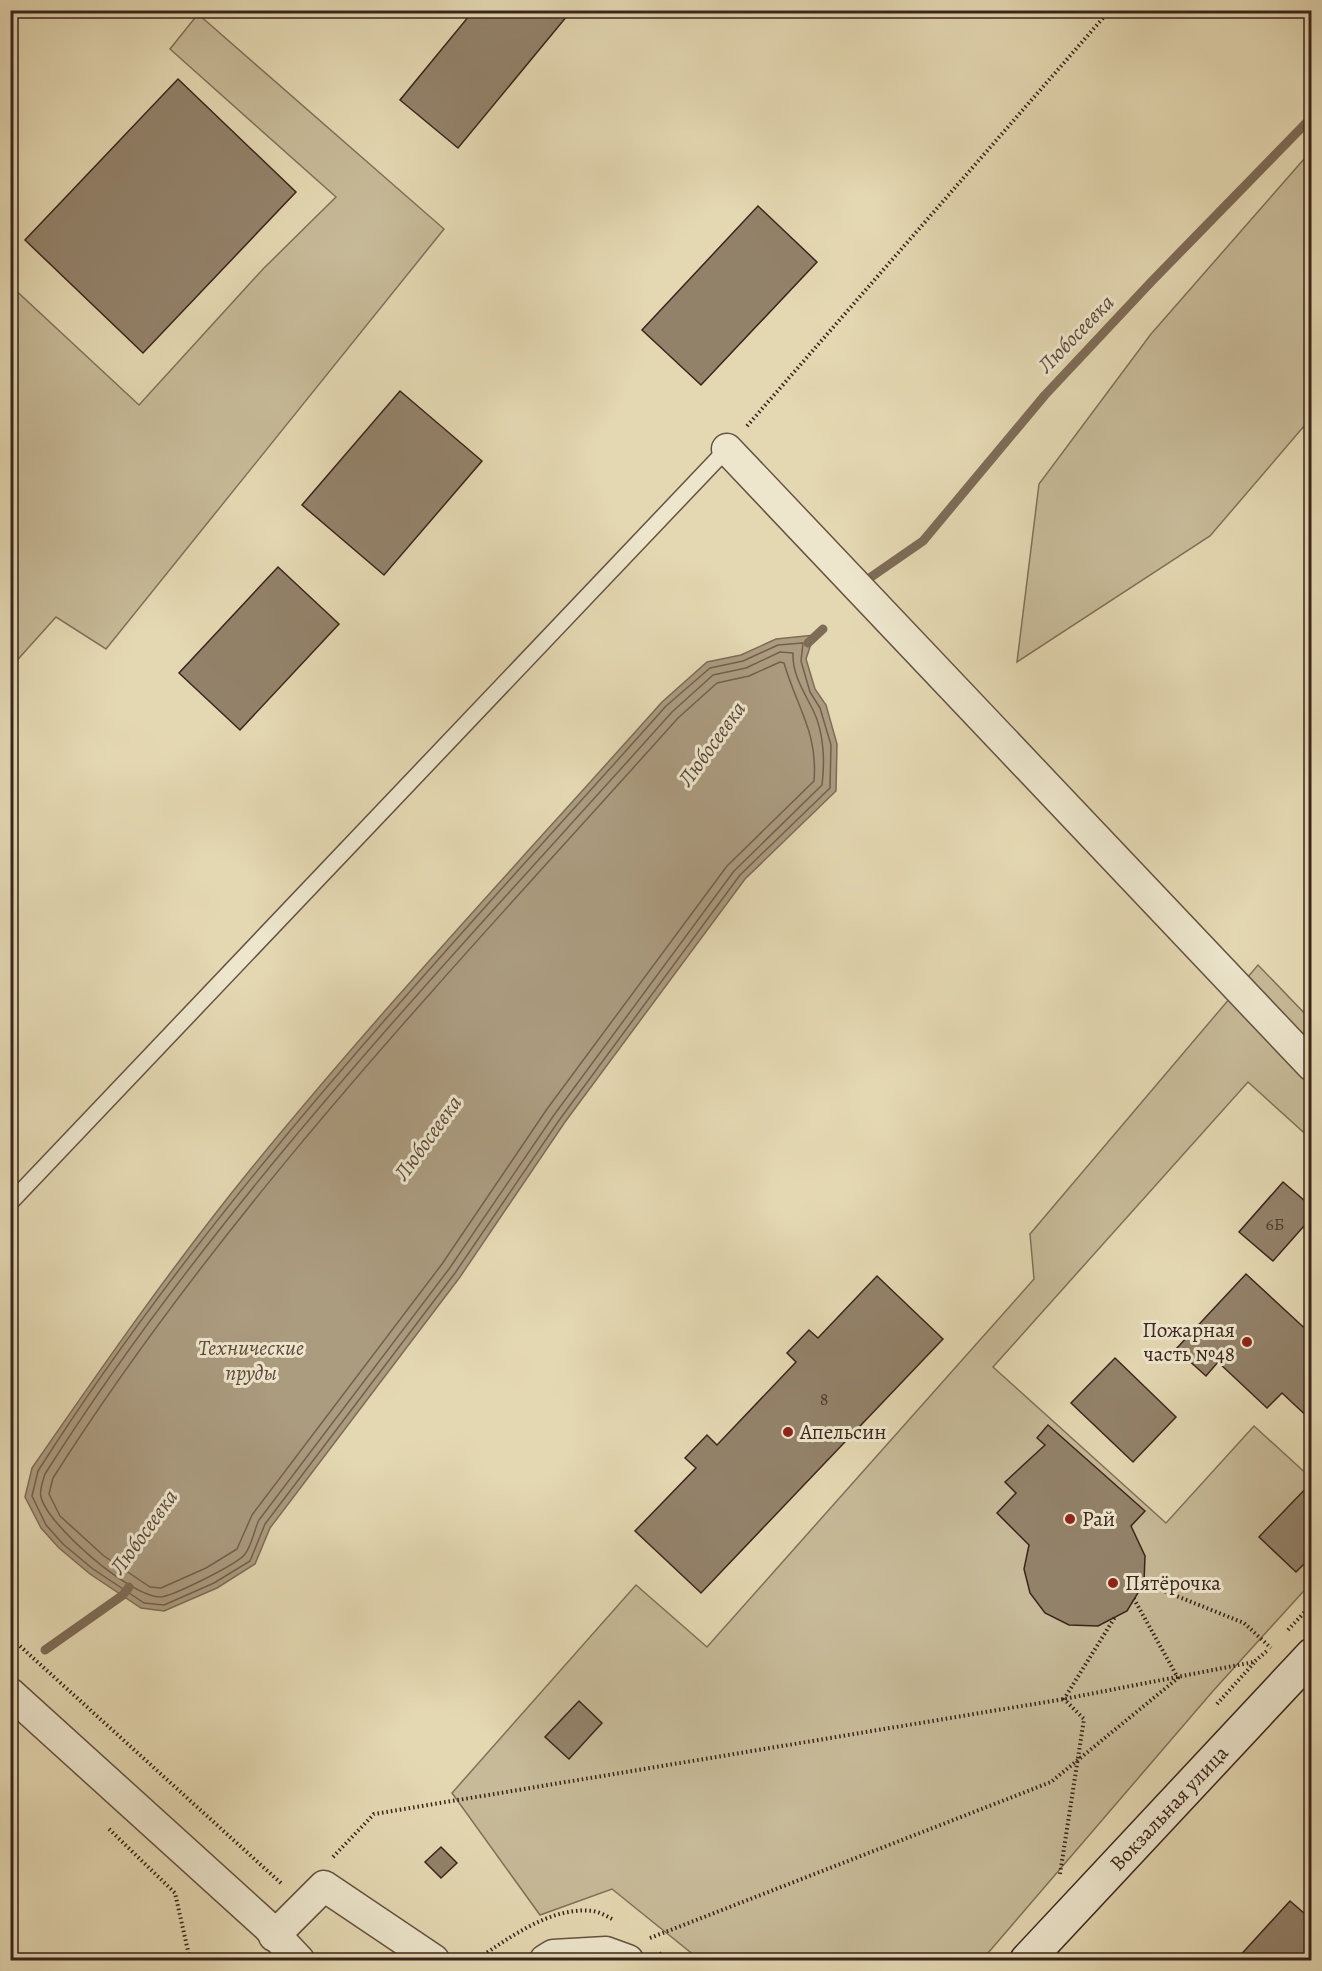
<svg xmlns="http://www.w3.org/2000/svg" width="1322" height="1971" viewBox="0 0 1322 1971" font-family="Alegreya,serif">
<rect width="100%" height="100%" fill="#e4d8b2"/>
<filter id="stains"><feTurbulence type="fractalNoise" baseFrequency=".00333" numOctaves="4"/><feColorMatrix values="0 0 0 0 .2 0 0 0 0 .09 0 0 0 0 .02 0 0 0 .5 -.17"/></filter>
<radialGradient id="worn" r=".72"><stop offset=".6" stop-color="#630" stop-opacity="0"/><stop offset="1" stop-color="#630" stop-opacity=".3"/></radialGradient>
<!-- green -->
<g fill="#c7ba98" stroke="#81705a" stroke-width="1.5">
<path d="M198 14 444 229 106 649 56 617 11 667V286L139 405 263 269 336 197 170 49Z"/>
<path d="M1311 151V418L1210 536 1017 662 1039 484 1151 334Z"/>
<path d="M1258 965 1311 1020V1139L1248 1082 993 1367 1166 1523 1254 1426 1311 1478V1583L1213 1691 982 1960H700L612 1889 540 1915 452 1793 636 1585 707 1647 1034 1279 1030 1234Z"/>
</g>
<!-- water -->
<path fill="#ab9b7f" stroke="#7e6c57" stroke-width="1.5" d="M814 635 806 659 815 689 826 705 837 744 836 791 745 879 565 1122 460 1277 270 1528 255 1564 217 1588 164 1611 141 1608 90 1574 59 1548 41 1528 25 1497 32 1468C102 1367 172 1266 250 1170 381 1009 524 857 662 702L707 662 741 655 776 639Z"/>
<g fill="none" stroke-linecap="round" stroke-linejoin="round">
<!-- shore -->
<g stroke="#73604e" stroke-width="1.5">
<path d="M803 643 801 661 810 692 820 708 831 745 830 788 740 875 560 1119 455 1273 265 1524 250 1561 214 1583 164 1605 144 1603 93 1569 63 1544 46 1525 32 1496 38 1471C215 1192 447 952 666 706L710 668 743 661 778 645Z"/>
<path d="M780 652 793 653C792 674 804 692 813 710 824 732 825 762 822 785L734 871 554 1115 449 1269 259 1520C254 1530 252 1545 245 1554 238 1564 171 1597 160 1597 131 1597 48 1526 41 1497 39 1490 43 1481 45 1474 221 1196 453 957 672 712L713 675 746 668Z"/>
<path d="M780 662 784 663C797 708 818 732 814 781L727 866 547 1109 442 1264 252 1515 237 1549 206 1568 161 1588 150 1587 104 1556 60 1516 49 1494 53 1478C229 1201 460 962 678 718L717 683 749 676Z"/>
</g>
<!-- stream -->
<g stroke="#7e6c57" stroke-width="9">
<path d="M871 577 923 541 1045 395 1152 281 1312 117"/>
<path d="M808 643 823 629"/>
<path d="M45 1650 123 1595 129 1587"/>
</g>
</g>
<!-- building -->
<g fill="#93826a" stroke="#3b251c" stroke-width="1.5">
<path d="M474 10H572L458 148 400 100Z"/>
<path d="M178 79 296 192 143 353 25 240Z"/>
<path d="M758 206 817 262 701 385 642 330Z"/>
<path d="M400 391 482 461 384 575 302 505Z"/>
<path d="M278 567 339 624 240 730 179 673Z"/>
<path d="M1283 1182 1312 1207V1217L1273 1261 1239 1232Z"/>
<path d="M1246 1274 1312 1335V1421L1282 1393 1267 1408 1218 1362 1206 1376 1176 1349Z"/>
<path d="M877 1276 943 1339 701 1593 635 1531 696 1468 685 1458 707 1435 717 1445 796 1362 787 1353 809 1330 818 1338Z"/>
<path d="M1115 1358 1176 1417 1133 1462 1071 1403Z"/>
<path d="M1048 1425 1145 1511 1131 1526 1145 1556 1144 1583 1127 1611 1098 1626 1069 1625 1045 1613 1030 1593 1024 1569 1029 1545 997 1513 1016 1493 1005 1482 1045 1445 1037 1438Z"/>
<path d="M1312 1482V1556L1296 1572 1259 1537Z"/>
<path d="M579 1701 602 1723 569 1759 545 1737Z"/>
<path d="M441 1847 457 1863 441 1878 425 1862Z"/>
<path d="M1290 1901 1312 1920V1960H1236Z"/>
</g>
<g fill="none" stroke-linecap="round" stroke-linejoin="round">
<!-- lane casing -->
<g stroke="#655242" stroke-width="18">
<path id="lane" d="M10 1203 727 449"/>
</g>
<!-- street casing -->
<g stroke="#655242" stroke-width="33">
<g id="street">
<path d="M727 449 1312 1066"/>
<path d="M10 1693 267 1926 299 1960"/>
<path d="M274 1936 324 1886 434 1960"/>
<path d="M545 1960 553 1955 606 1952 628 1960"/>
</g>
</g>
<!-- secondary casing -->
<g stroke="#3b251c" stroke-width="36">
<g id="secondary">
<path id="s1" d="M1027 1960 1312 1655"/>
</g>
</g>
<!-- path -->
<g stroke="#3b251c" stroke-width="4" stroke-dasharray="1.5 3" stroke-linecap="butt">
<path d="M747 426 1110 10"/>
<path d="M1144 1583 1244 1623 1271 1648"/>
<path d="M1288 1630 1312 1604"/>
<path d="M10 1637 283 1885"/>
<path d="M1217 1704 1254 1663"/>
<path d="M109 1829 175 1893 190 1960"/>
<path d="M333 1857 374 1814 1064 1699 1254 1662 1268 1650"/>
<path d="M1060 1874 1084 1719 1064 1699 1115 1617"/>
<path d="M650 1938 1051 1782 1178 1678 1134 1599"/>
<path d="M659 1953 667 1960"/>
<path d="M476 1960C509 1938 551 1906 593 1911 600 1912 608 1917 614 1920"/>
</g>
<!-- lane -->
<use href="#lane" stroke="#ede6cd" stroke-width="15"/>
<!-- street -->
<use href="#street" stroke="#ede6cd" stroke-width="30"/>
<!-- secondary -->
<use href="#secondary" stroke="#ede6cd" stroke-width="33"/>
</g>
<!-- markers -->
<g fill="#8f2418" stroke="#ede6cd" stroke-width="2">
<circle cx="1247" cy="1342" r="6"/>
<circle cx="788" cy="1432" r="6"/>
<circle cx="1070" cy="1519" r="6"/>
<circle cx="1113" cy="1583" r="6"/>
</g>
<g text-anchor="middle" dominant-baseline="central" stroke-width="6" stroke-linejoin="round" paint-order="stroke">
<!-- number labels -->
<g font-size="18" fill="#513c30">
<text x="1275" y="1224">6Б</text>
<text x="824" y="1399">8</text>
</g>
<!-- poi labels -->
<g font-size="21" fill="#3b251c" stroke="#ede6cd" text-anchor="start">
<text x="1235" y="1330" text-anchor="end">Пожарная<tspan x="1235" dy="24">часть №48</tspan></text>
<text x="800" y="1432">Апельсин</text>
<text x="1082" y="1519">Рай</text>
<text x="1125" y="1583">Пятёрочка</text>
</g>
<!-- street labels -->
<g font-size="21" fill="#3b251c" stroke="#ede6cd">
<text stroke="none"><textPath href="#s1" startOffset="208">Вокзальная улица</textPath></text>
</g>
<!-- water labels -->
<g font-size="22" font-style="italic" fill="#5d483a" stroke="#ede6cd">
<text transform="translate(1076 334) rotate(-46)">Любосеевка</text>
<text transform="translate(712 744) rotate(-54)">Любосеевка</text>
<text transform="translate(428 1138) rotate(-54)">Любосеевка</text>
<text x="251" y="1348">Технические<tspan x="251" dy="25">пруды</tspan></text>
<text transform="translate(144 1532) rotate(-54)">Любосеевка</text>
</g>
</g>
<!-- margin -->
<rect width="1322" height="1971" fill="none" stroke="#e4d8b2" stroke-width="36"/>
<rect x="12" y="12" width="1298" height="1947" fill="none" stroke="#3b251c" stroke-width="3"/>
<rect x="18" y="18" width="1286" height="1935" fill="none" stroke="#3b251c" stroke-width="1.5"/>
<rect width="100%" height="100%" filter="url(#stains)"/>
<rect width="100%" height="100%" fill="url(#worn)"/>
</svg>
